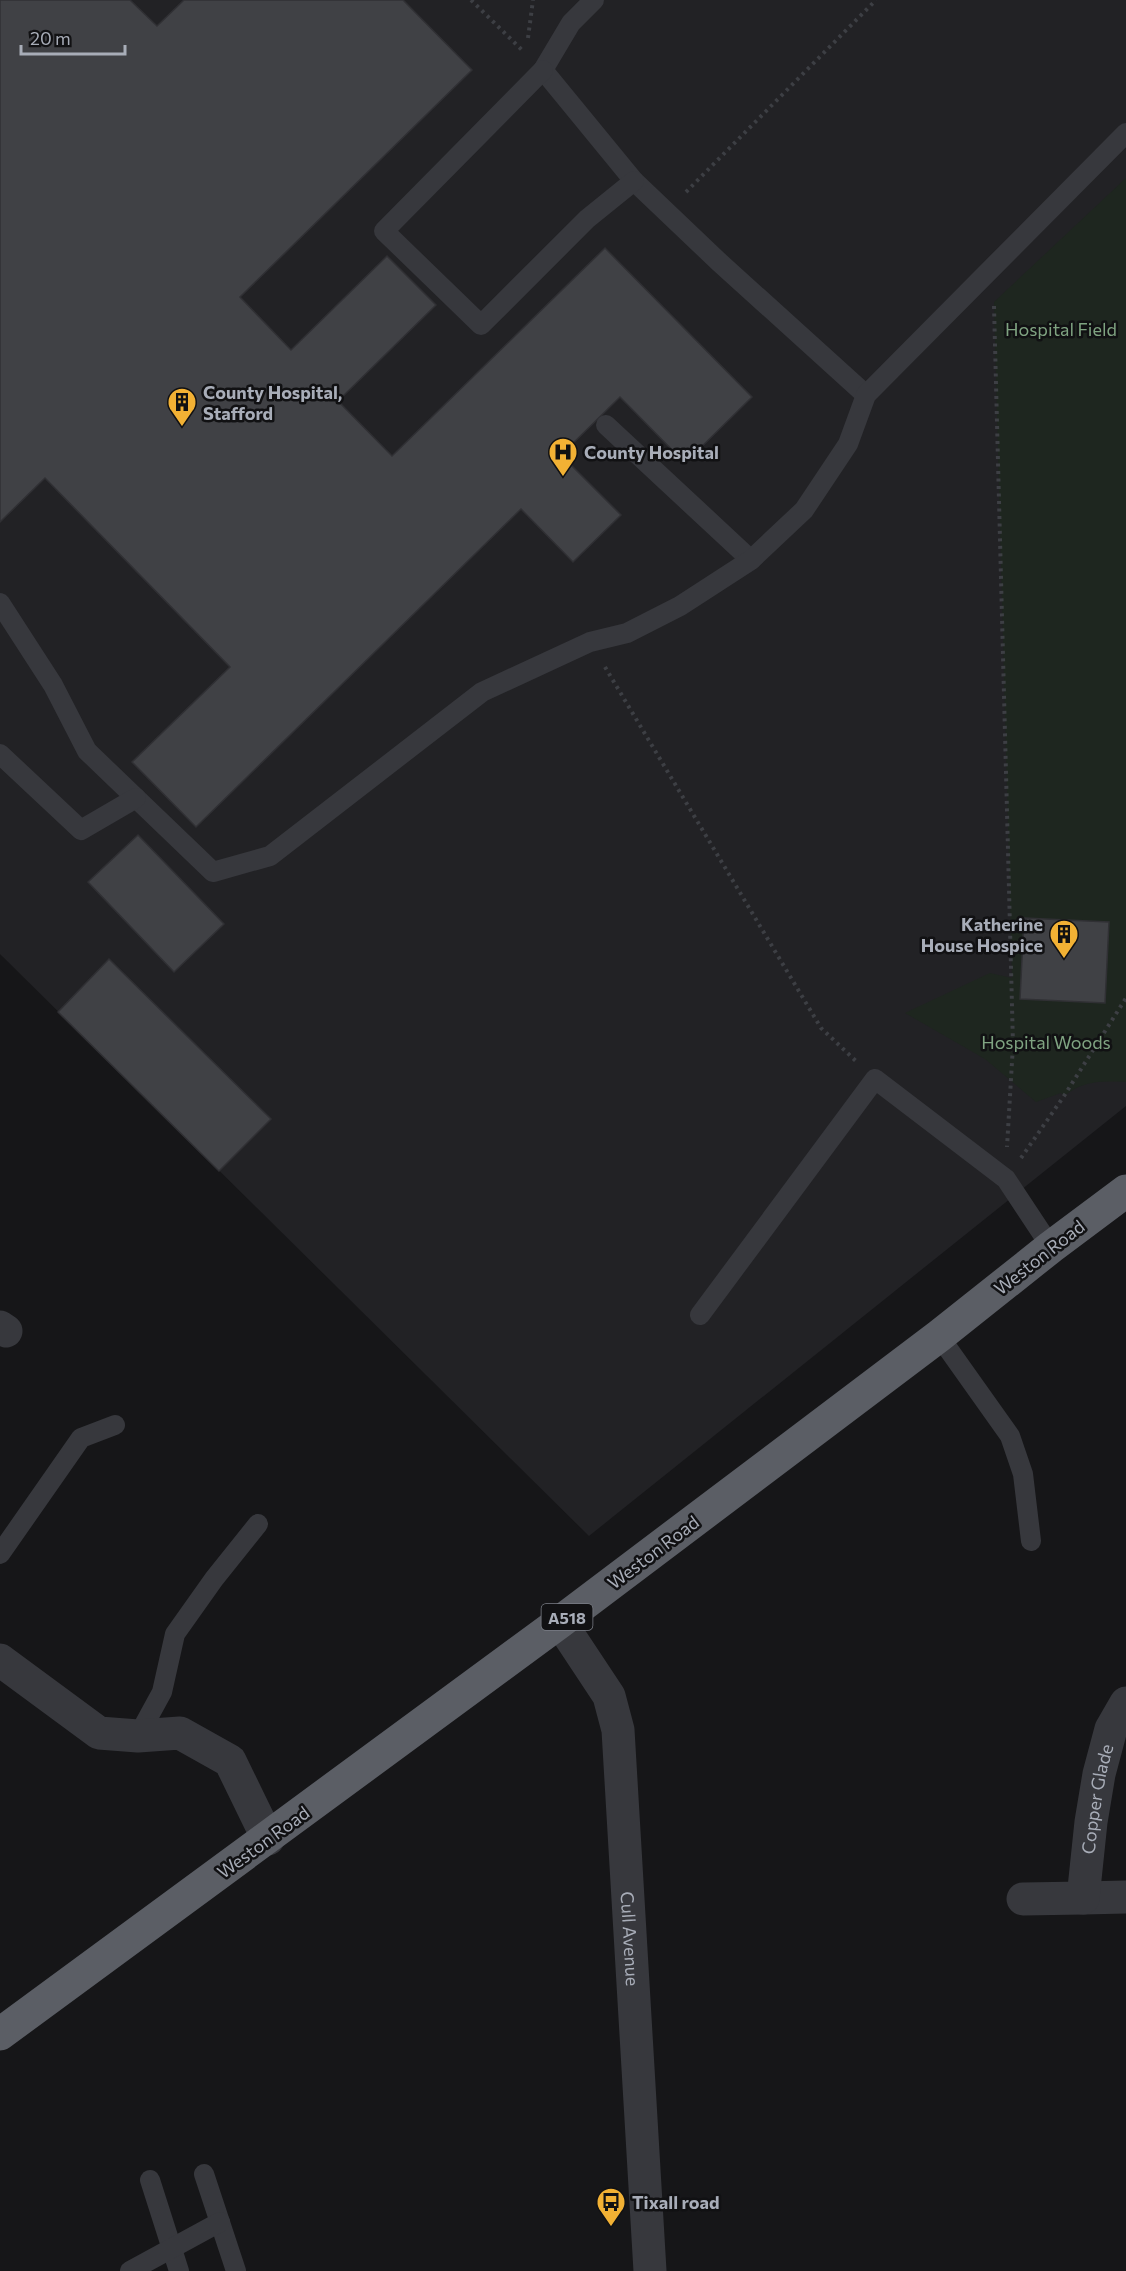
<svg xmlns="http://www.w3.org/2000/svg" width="1126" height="2271" viewBox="0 0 1126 2271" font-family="Commissioner,sans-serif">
<rect width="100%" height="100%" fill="#161618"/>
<!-- built -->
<path fill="#222225" d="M0 0H1126V1106L589 1536 0 954Z"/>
<!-- green -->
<path fill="#1e261f" d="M1126 178V1082C1101 1081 1085 1080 1064 1096L1061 1093 1036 1102 985 1059 905 1013 990 973 1012 978 994 302Z"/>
<!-- building -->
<g fill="#404145" stroke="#303034" stroke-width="1.5">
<path d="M0 0H130L157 26 184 0H403L472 70 240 297 291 350 387 256 436 305 338 401 392 456 605 248 752 397 685 463 620 397 561 455 621 515 573 562 521 509 196 827 132 762 230 667 45 478 0 522Z"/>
<path d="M138 835 224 924 174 972 88 882Z"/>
<path d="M1024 918 1109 922 1105 1003 1020 999Z"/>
<path d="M109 959 271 1119 219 1171 58 1012Z"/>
</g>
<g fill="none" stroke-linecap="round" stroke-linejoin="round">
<!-- path -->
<g stroke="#3d3f44" stroke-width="4" stroke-dasharray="3 4.5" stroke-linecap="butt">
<path d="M471 0 524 52"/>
<path d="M528 38 533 0"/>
<path d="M686 192 876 0"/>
<path d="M994 306 1013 1045 1007 1147"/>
<path d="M605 667 821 1028 857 1062"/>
<path d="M1021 1158 1064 1096 1126 998"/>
</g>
<!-- service -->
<g stroke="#37383d" stroke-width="20">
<path d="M594 0 571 23 543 70 634 181 718 261 866 395"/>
<path d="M543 70 384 231 481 325 587 219 634 181"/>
<path d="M606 425 751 560"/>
<path d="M0 603 53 685 87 751 213 872 270 856 482 692 590 642 627 633 680 606 751 560 804 510 848 444 866 395 1126 133"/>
<path d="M0 754 81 830 136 798"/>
<path d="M700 1315 875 1079 1006 1179 1051 1247"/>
<path d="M939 1336 1010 1436 1023 1474 1031 1541"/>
<path d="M0 1554 81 1438 115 1425"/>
<path d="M138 1736 162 1692 175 1634 214 1579 258 1524"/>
<path d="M204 2174 236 2271"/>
<path d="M150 2180 179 2271"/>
<path d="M130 2271 220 2222"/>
</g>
<!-- minor -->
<g stroke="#37383d" stroke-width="33">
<path d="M0 1327 6 1331"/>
<path id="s1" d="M560 1622 609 1696 618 1730 650 2271"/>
<path d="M0 1660 99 1733 138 1736 180 1733 230 1761 268 1839"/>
<path d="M1083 1898 1126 1897"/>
<path id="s2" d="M1023 1899 1083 1898 1091 1822 1099 1774 1111 1729 1126 1703"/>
</g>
<!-- trunk -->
<path stroke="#5b5e65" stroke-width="33" d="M0 2034 560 1622 939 1336 1051 1247 1126 1191"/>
</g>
<!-- icons -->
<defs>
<g id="building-pin" transform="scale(1.5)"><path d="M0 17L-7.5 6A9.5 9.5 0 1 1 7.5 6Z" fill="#f2b134" stroke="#111113"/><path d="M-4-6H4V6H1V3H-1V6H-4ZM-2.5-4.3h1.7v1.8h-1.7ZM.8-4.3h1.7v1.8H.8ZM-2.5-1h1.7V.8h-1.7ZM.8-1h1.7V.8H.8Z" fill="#111"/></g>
<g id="hospital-pin" transform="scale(1.5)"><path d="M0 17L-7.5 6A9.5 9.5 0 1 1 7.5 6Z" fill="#f2b134" stroke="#111113"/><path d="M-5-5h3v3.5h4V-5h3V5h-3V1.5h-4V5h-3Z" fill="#111"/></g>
<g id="bus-pin" transform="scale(1.5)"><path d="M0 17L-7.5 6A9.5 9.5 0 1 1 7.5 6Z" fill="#f2b134" stroke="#111113"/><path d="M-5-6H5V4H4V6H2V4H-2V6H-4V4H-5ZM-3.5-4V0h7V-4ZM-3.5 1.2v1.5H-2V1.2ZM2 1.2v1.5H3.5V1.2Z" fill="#111"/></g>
</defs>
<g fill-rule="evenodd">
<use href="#building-pin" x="182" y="402"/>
<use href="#hospital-pin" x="563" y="452"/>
<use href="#building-pin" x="1064" y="934"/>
<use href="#bus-pin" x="611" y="2202"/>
</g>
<g text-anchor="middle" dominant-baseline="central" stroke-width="5" stroke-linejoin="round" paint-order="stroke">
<!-- shield labels -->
<rect fill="#111113" stroke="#7b7e86" stroke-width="1.5" x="541.5" y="1604" width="51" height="26" rx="4.5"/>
<g font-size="16" font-weight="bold" fill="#a8adb8">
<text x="567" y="1617">A518</text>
</g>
<!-- park labels -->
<g font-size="18" fill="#7fa381" stroke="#111113">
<text x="1061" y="329">Hospital Field</text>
<text x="1046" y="1042">Hospital Woods</text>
</g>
<!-- poi labels -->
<g font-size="18" font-weight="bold" fill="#a8adb8" stroke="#111113" text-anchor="start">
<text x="203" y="392">County Hospital,<tspan x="203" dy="21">Stafford</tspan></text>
<text x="584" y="452">County Hospital</text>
<text x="1043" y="924" text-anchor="end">Katherine<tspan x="1043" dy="21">House Hospice</tspan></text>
<text x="632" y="2202">Tixall road</text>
</g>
<!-- street labels -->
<g font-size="18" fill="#a8adb8" stroke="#111113">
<text transform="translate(1039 1257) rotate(-38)">Weston Road</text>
<text transform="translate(653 1552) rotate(-37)">Weston Road</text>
<text stroke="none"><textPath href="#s2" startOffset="160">Copper Glade</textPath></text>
<text transform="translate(263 1842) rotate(-36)">Weston Road</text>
<text stroke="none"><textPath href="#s1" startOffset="333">Cull Avenue</textPath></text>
</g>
</g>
<!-- scale -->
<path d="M21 45v9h104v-9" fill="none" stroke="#a8adb8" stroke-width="3"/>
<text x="30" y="45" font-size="18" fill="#a8adb8" stroke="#111113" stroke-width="4.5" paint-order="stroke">20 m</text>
</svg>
